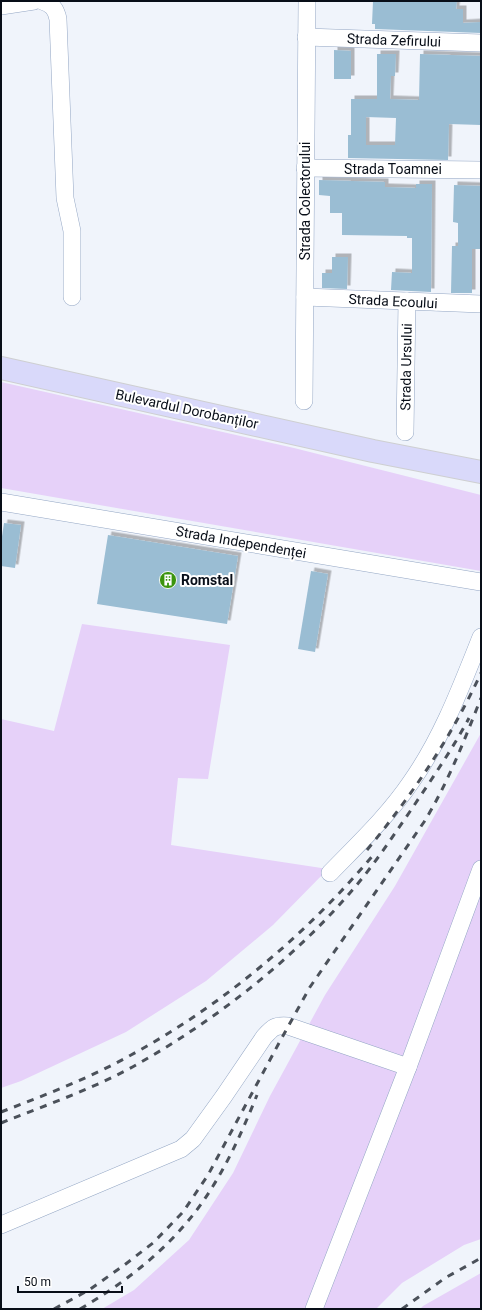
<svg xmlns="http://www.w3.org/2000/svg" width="482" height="1310" viewBox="0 0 482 1310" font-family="Roboto,sans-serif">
<defs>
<filter id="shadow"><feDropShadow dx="3.5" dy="-3.5" stdDeviation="0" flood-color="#0004"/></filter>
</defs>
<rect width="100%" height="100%" fill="#f0f4fb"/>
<!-- green -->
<g fill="#e6d1f9">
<path d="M1 382 294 448 481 495V571L1 488Z"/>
<path d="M82 624 230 645 208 779 178 778 171 845 328 869 273 925 206 981 126 1032 21 1081 1 1088V719L54 731Z"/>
<path d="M481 733V1239L464 1245 402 1283 376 1309H102L134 1290 189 1240 233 1173 270 1096 325 995 395 886Z"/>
<path d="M481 1273V1309H420L423 1306Z"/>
</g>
<!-- building -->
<g fill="#9abdd3" fill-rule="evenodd" filter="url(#shadow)">
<path d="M373 1H457L456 9H463V23L481 22V33L375 29V24H372Z"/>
<path d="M334 50 351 51V79H334Z"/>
<path d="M377 54H396L395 76H391L390 99 419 100 420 54 481 56V125L449 124 448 160 348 158V135H351V99H377ZM366 117 396 118 395 145H366Z"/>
<path d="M319 180 385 182V187L416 188V184H432L431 292 391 290 392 272 412 273V238H407V236L342 235V213H330V196L319 195Z"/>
<path d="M454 185 481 186V249H472V293H451L452 246H458V223L453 222Z"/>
<path d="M332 257H348L347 289 322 288V273H332Z"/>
<path d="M4 523 21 525 15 568 1 566V543Z"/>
<path d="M108 535 238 556 227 624 97 604Z"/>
<path d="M311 571 328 574 315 652 298 649Z"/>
</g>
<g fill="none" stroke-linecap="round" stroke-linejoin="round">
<!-- minor casing -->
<g stroke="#93a6c4" stroke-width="18">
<g id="minor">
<path d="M42 1C52 4 56 9 58 19L65 198 72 231V297"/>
<path d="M1 6 34 1"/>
<path d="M306 37 481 43"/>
<path d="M305 168 481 170"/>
<path d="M305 297 481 304"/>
<path d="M304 401 307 1"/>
<path d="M405 432 407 301"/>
<path d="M1 502 481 582"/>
<path d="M330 873C358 844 388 816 411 782 442 738 461 687 481 637"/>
<path d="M1 1225 181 1149 193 1139 224 1096 264 1037C273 1027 275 1025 288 1026L408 1067"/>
<path d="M314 1309 408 1067 481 869"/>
</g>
</g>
<!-- major casing -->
<g stroke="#cecfd1" stroke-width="24">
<path id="major" d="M1 368 373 451 481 472"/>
</g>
<!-- minor -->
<use href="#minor" stroke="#fff" stroke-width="17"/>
<!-- major -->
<use href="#major" stroke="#d9d9fa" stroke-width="22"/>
<!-- rail -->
<g stroke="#4b515a" stroke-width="3" stroke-dasharray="7 7" stroke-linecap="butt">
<path d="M367 850C412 795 451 738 481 673"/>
<path d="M1 1112C45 1095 90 1078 131 1055 223 1005 308 933 375 853"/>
<path d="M1 1123C46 1105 93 1089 136 1065 214 1021 290 962 349 894 372 868 391 839 411 810 431 780 452 750 469 718"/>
<path d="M54 1309 89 1290 123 1266 153 1243 183 1212 208 1175 279 1043 310 987 424 822C448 783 464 741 481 698"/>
<path d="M80 1309C133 1278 181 1239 213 1186 231 1157 244 1127 257 1095"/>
<path d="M402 1309 445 1278 481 1258"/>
</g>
</g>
<!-- icons -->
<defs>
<g id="building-disc" transform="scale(0.9)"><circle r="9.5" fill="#3a940d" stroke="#fff"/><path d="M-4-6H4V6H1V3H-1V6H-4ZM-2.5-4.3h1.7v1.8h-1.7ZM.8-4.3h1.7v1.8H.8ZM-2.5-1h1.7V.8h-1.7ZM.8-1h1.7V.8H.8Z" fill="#fff"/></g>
</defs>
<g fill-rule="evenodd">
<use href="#building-disc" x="168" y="580"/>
</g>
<g text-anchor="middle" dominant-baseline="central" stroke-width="4" stroke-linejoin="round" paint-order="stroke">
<!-- street labels -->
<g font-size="14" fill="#080e18" stroke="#fff">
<text transform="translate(394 40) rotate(2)">Strada Zefirului</text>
<text x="393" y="169">Strada Toamnei</text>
<text transform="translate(305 201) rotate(-90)">Strada Colectorului</text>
<text transform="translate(393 301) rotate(3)">Strada Ecoului</text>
<text transform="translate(406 367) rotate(-89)">Strada Ursului</text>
<text transform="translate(187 409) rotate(12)">Bulevardul Dorobanților</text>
<text transform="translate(241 542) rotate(10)">Strada Independenței</text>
</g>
<!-- poi labels -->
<g font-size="14" font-weight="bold" fill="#080e18" stroke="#fff" text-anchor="start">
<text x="181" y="580">Romstal</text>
</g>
</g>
<!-- border -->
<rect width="482" height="1310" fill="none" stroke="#080e18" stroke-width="4"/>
<!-- scale -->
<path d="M18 1286v6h104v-6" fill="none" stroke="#080e18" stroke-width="2"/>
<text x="24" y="1286" font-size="12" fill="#080e18" stroke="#ffffff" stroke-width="3" paint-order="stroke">50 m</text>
</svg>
